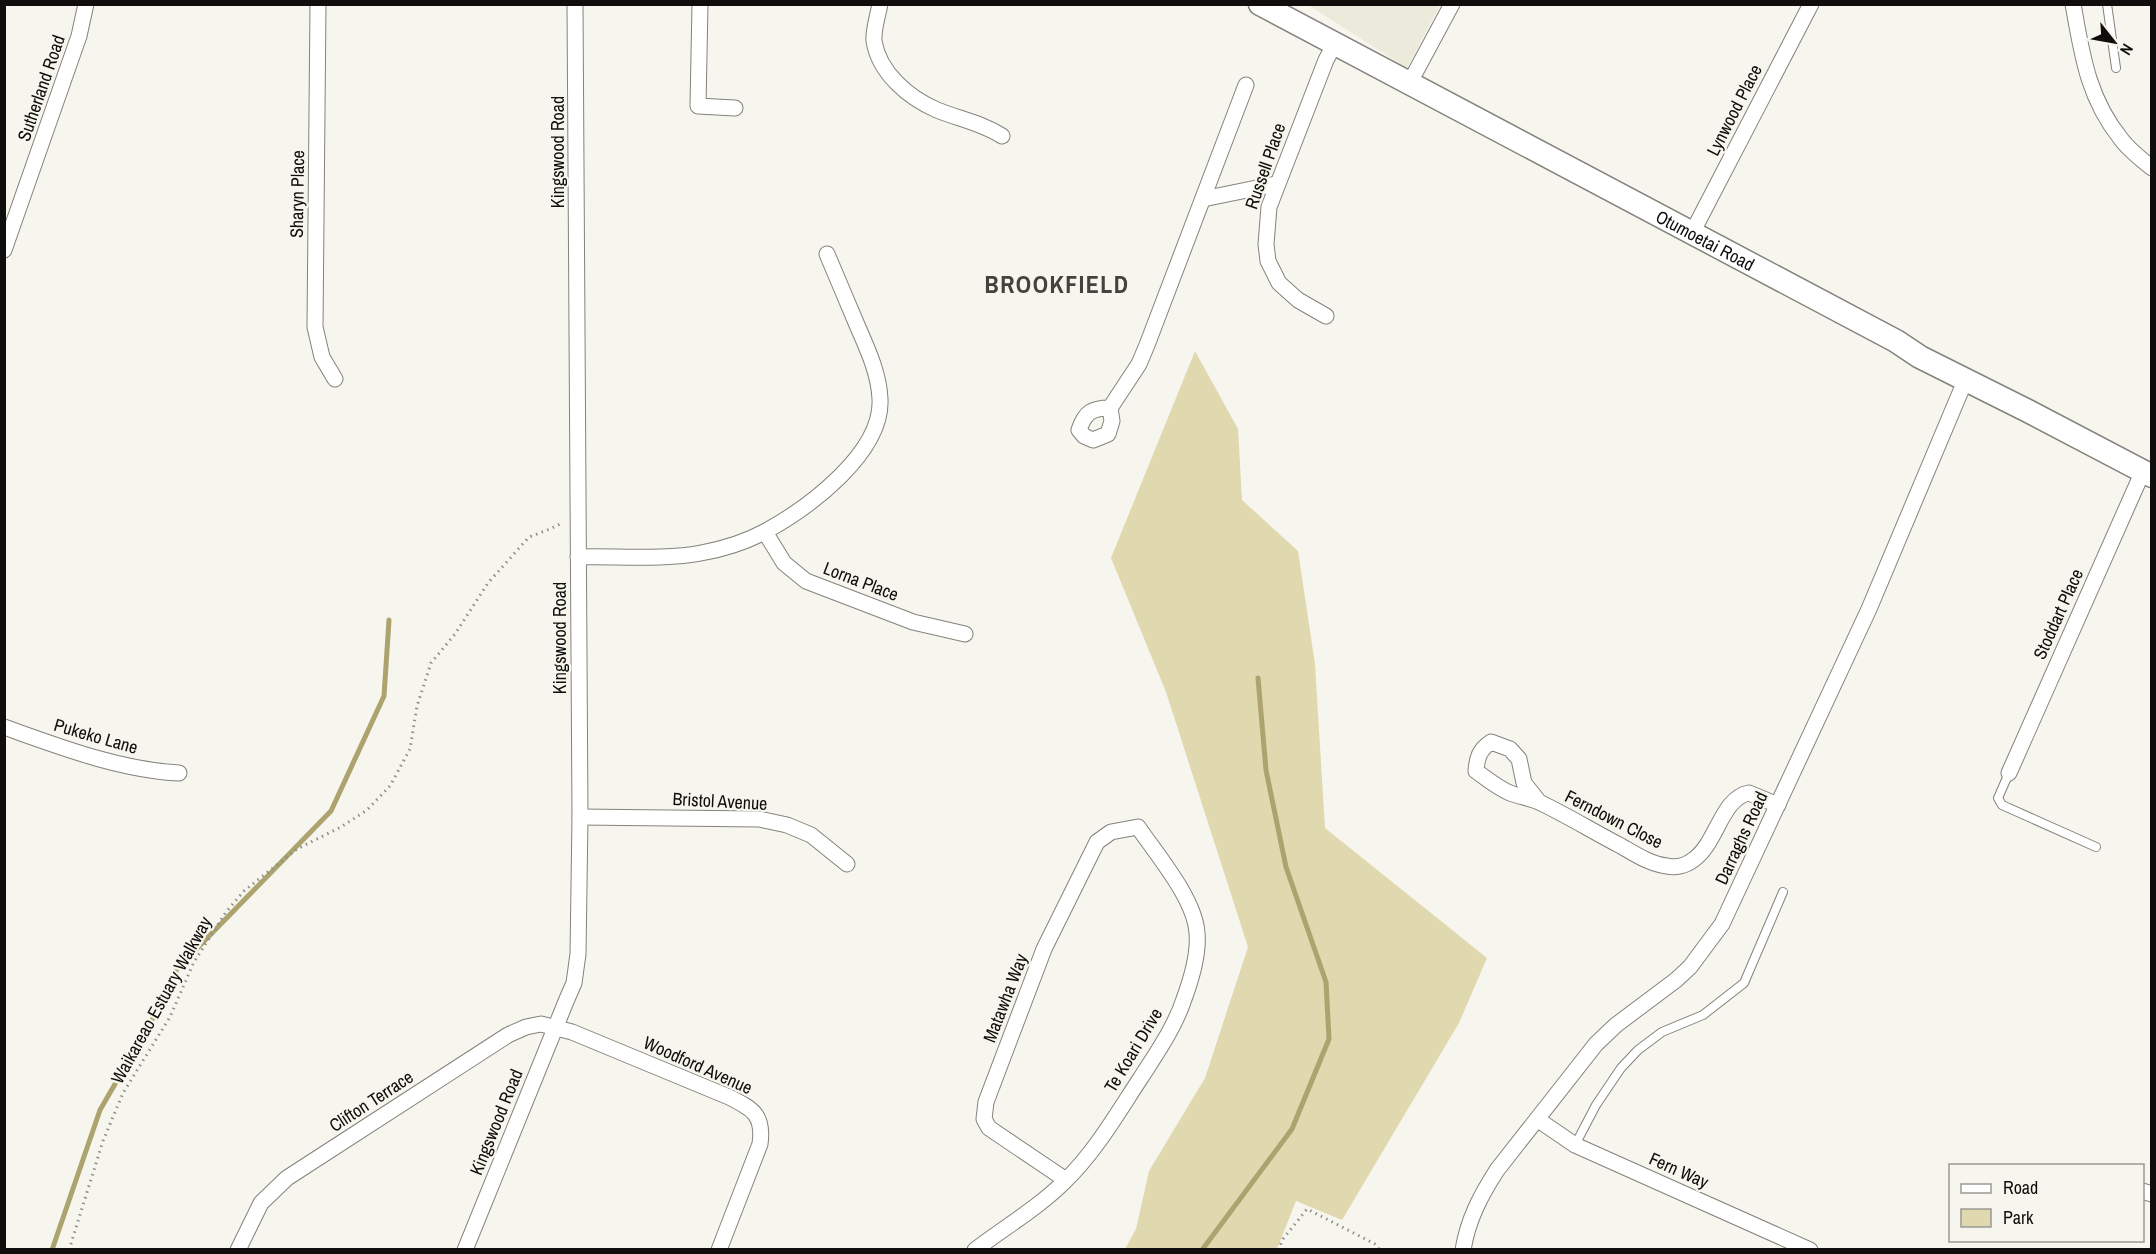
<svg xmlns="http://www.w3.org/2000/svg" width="2156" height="1254" viewBox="0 0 2156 1254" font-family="'Archivo Narrow',sans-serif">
<rect width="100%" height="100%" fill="#f7f6ee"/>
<!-- built -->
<path fill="#eceadb" d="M1308 5H1440L1407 68Z"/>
<!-- green -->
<path fill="#e0d8af" d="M1195 351 1238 429 1242 500 1298 551 1315 664 1325 828 1487 958 1459 1023 1342 1220 1296 1201 1277 1249H1125L1136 1229 1149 1171 1205 1078 1248 947 1166 692 1111 558Z"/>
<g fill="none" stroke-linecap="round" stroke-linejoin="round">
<!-- stream -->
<g stroke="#ada36f" stroke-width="5">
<path d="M52 1250 100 1110 152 1020 177 969 331 811 384 696 389 620"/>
<path d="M1202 1250 1292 1129 1329 1039 1326 982 1286 867 1266 770 1258 678"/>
</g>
<!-- service casing -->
<g stroke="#83827b" stroke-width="10">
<g id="service">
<path d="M2107 4 2116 68"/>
<path d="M2009 773 1998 798 2002 805 2096 847"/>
<path d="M1575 1145 1596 1105 1621 1068 1638 1050 1662 1032 1703 1015 1744 983 1783 892"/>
</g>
</g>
<!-- minor casing -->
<g stroke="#83827b" stroke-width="17">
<g id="minor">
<path d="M318 4 315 327 322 357 335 379"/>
<path d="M700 4 698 106 735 108"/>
<path d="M880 4C878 15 873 30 874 41 879 73 909 98 937 110 959 119 982 123 1002 136"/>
<path d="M2073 4C2082 55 2088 98 2121 139 2129 150 2141 159 2152 168"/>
<path d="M1409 84 1452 4"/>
<path d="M1203 199 1276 184"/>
<path d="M1692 233 1811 4"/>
<path d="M4 250 79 36 86 4"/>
<path d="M1326 316 1298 300 1279 283 1268 261 1266 244 1269 207 1326 60 1334 45"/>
<path d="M1110 408C1092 408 1085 412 1079 430L1084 436 1093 440 1108 434 1112 421 1110 408 1139 364 1147 345 1246 85"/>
<path d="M765 532 784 563 806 581 913 622 965 634"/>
<path d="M578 557C615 556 666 560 701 553 723 549 746 542 766 531 808 508 883 453 880 399 879 373 867 348 857 325 847 301 837 278 827 254"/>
<path d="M4 727C60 747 120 770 179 773"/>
<path d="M2009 773 2143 471"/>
<path d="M1539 802 1524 783 1519 759 1510 749 1491 742C1479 750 1477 758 1476 771 1487 779 1498 788 1510 793 1520 797 1531 798 1541 803 1568 816 1594 832 1621 846 1635 854 1650 864 1667 866 1675 868 1685 866 1693 860 1717 844 1721 798 1749 793L1778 805"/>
<path d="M580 817 759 819 787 825 811 835 847 864"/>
<path d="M1537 1119 1575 1145 1810 1250"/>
<path d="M2142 1191 2152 1194"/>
<path d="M238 1250 261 1203 287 1178 508 1035 526 1027 541 1024 572 1032 729 1097C753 1109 764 1115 760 1144L719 1250"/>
<path d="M465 1250 567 999 574 983 578 954 580 817 575 4"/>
<path d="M975 1250C1005 1227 1038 1208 1065 1181 1095 1152 1117 1114 1140 1079 1156 1054 1175 1027 1184 999 1191 980 1199 954 1197 933 1195 899 1157 855 1138 827L1111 832 1097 842 1044 949 986 1102 984 1119 989 1128 1066 1180"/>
<path d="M1463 1250C1468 1219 1481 1195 1497 1170L1596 1044 1616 1025 1676 980 1690 967 1722 924 1869 609 1965 381"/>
</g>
</g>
<!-- secondary casing -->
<g stroke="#83827b" stroke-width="25">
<g id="secondary">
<path id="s1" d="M1260 4 1896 341 1920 357 2028 411 2152 476"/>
</g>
</g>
<!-- path -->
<g stroke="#8e8d88" stroke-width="3" stroke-dasharray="1.5 4.5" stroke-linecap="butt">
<path d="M69 1250 103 1141 123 1093 170 1017 194 962 226 912 244 891 297 849 341 827 367 810 390 786 410 749 417 706 431 663 455 634 488 583 529 537 550 529 562 523"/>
<path d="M1278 1250 1283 1239 1307 1209 1377 1245 1379 1250"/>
</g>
<!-- service -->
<use href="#service" stroke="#fff" stroke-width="8"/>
<!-- minor -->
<use href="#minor" stroke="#fff" stroke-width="15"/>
<!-- secondary -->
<use href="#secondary" stroke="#fff" stroke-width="22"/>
</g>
<g text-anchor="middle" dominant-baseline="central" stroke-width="4.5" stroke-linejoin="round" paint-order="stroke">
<!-- street labels -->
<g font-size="18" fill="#0f0e0c" stroke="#f7f6ee">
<text transform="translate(41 88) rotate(-71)">Sutherland Road</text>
<text transform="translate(1734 110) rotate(-63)">Lynwood Place</text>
<text transform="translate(557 152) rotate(-90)">Kingswood Road</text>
<text transform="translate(1265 166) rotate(-71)">Russell Place</text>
<text transform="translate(297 194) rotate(-89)">Sharyn Place</text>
<text stroke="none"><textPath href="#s1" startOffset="504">Otumoetai Road</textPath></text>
<text transform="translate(861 581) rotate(21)">Lorna Place</text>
<text transform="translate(2058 614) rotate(-66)">Stoddart Place</text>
<text transform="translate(559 638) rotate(-90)">Kingswood Road</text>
<text transform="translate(96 736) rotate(16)">Pukeko Lane</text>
<text transform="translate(720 801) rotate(3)">Bristol Avenue</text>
<text transform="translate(1614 819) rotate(27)">Ferndown Close</text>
<text transform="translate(1741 838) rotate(-65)">Darraghs Road</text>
<text transform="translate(1005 998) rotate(-69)">Matawha Way</text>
<text transform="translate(161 1000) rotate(-61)">Waikareao Estuary Walkway</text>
<text transform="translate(1133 1050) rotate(-59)">Te Koari Drive</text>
<text transform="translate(698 1065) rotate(24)">Woodford Avenue</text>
<text transform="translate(371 1101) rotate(-33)">Clifton Terrace</text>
<text transform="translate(496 1122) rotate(-68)">Kingswood Road</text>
<text transform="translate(1679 1170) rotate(24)">Fern Way</text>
</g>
<!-- district labels -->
<g font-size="24" font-weight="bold" letter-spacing="1.5" fill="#43423c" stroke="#f7f6ee">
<text x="1057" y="284">BROOKFIELD</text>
</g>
</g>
<!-- border -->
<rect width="2156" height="1254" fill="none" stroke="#0f0e0c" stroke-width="12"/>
<!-- legend -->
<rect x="1949" y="1164" width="195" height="78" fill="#f7f6ee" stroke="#9a9994" stroke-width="1.5"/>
<rect x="1961" y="1184" width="30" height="9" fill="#ffffff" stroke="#9a9994" stroke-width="1.5"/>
<text x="2003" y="1194" font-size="18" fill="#0f0e0c">Road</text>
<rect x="1961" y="1209" width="30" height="18" fill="#e0d8af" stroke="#9a9994" stroke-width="1.5"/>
<text x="2003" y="1224" font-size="18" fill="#0f0e0c">Park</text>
<!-- north arrow -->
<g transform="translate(2114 42) rotate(121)" stroke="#f7f6ee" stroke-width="4.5" paint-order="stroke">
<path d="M0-4.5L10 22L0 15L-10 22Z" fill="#0f0e0c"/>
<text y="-9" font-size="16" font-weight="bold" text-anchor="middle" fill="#0f0e0c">N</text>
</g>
</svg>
